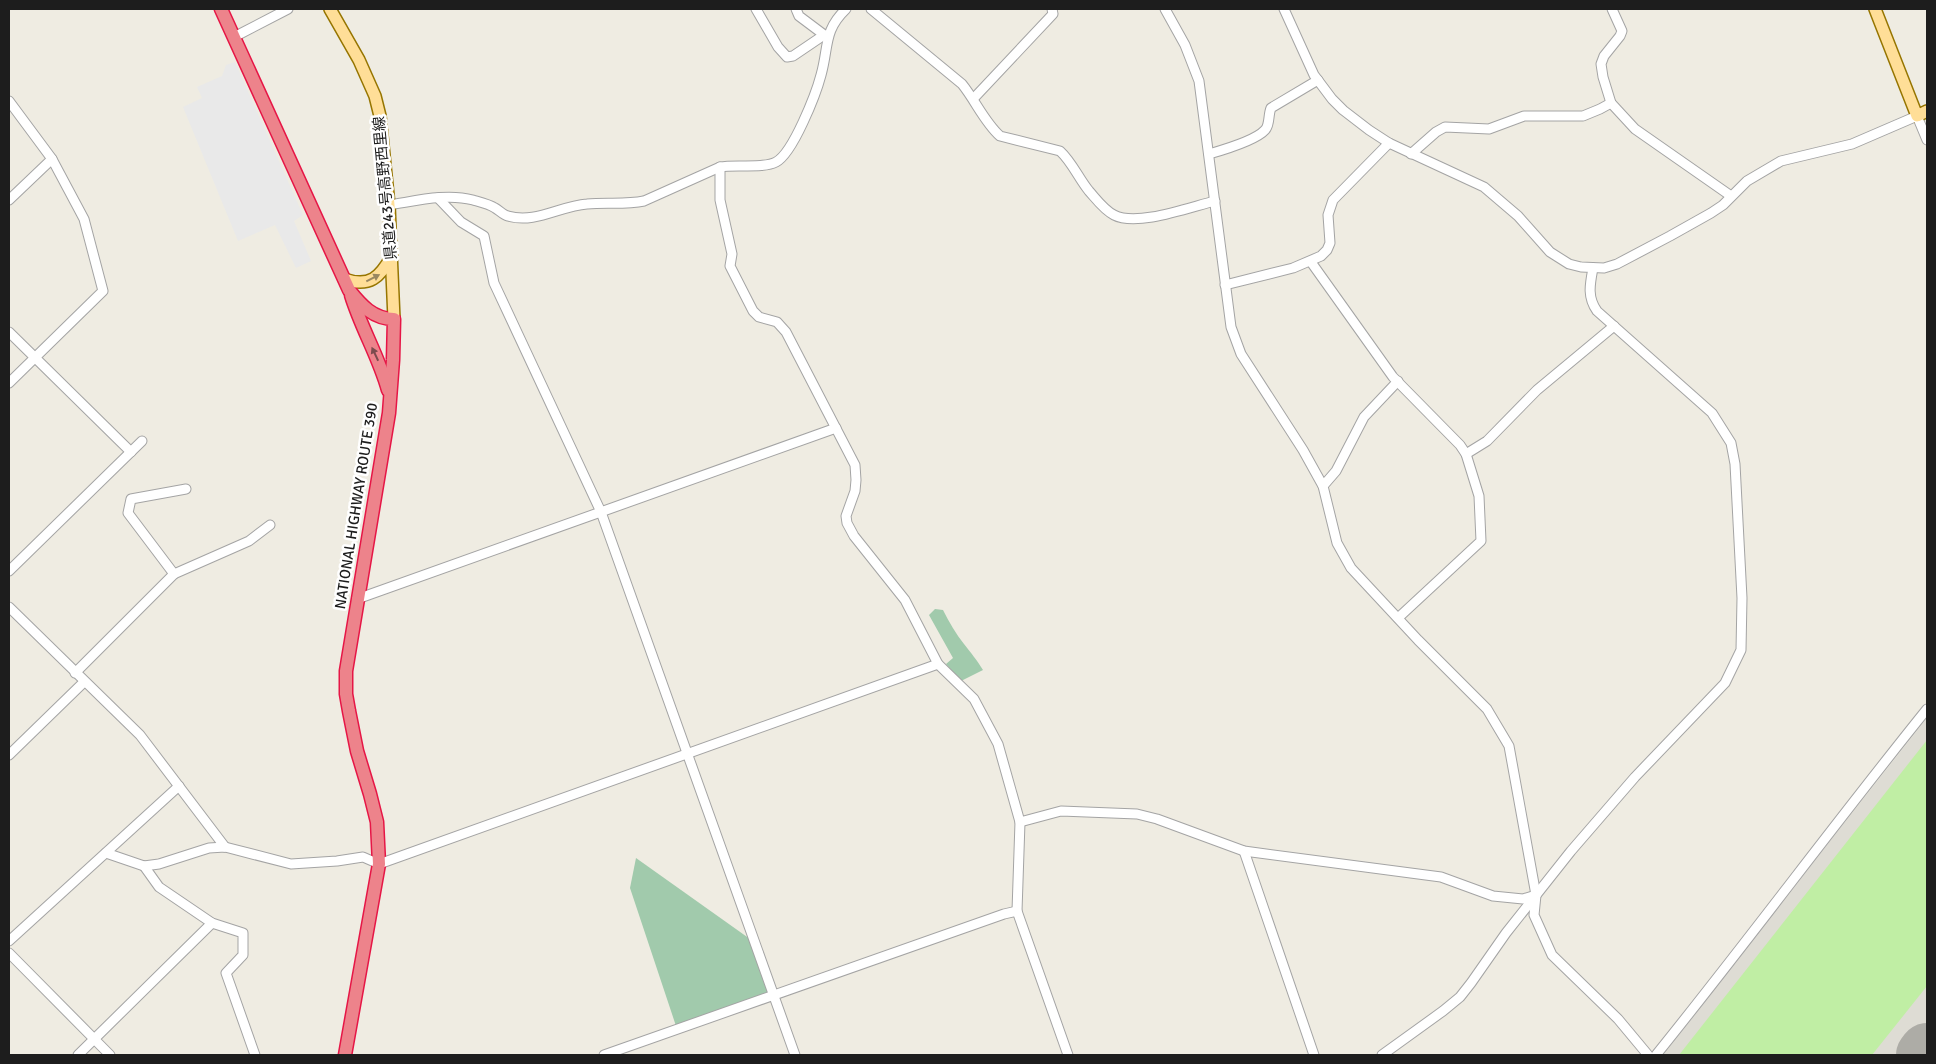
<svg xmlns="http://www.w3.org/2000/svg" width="1936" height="1064" viewBox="0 0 1936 1064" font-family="Signika,'Noto Sans JP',sans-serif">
<rect width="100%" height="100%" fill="#efece2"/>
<!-- airport -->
<path fill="#dedcd4" d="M1927 718V1055H1661Z"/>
<!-- grass -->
<path fill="#c0eea4" d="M1927 740V986L1872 1055H1679Z"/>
<!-- cemetery -->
<g fill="#a1caac">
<path d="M935 609 943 610C949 622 956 634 964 644 971 653 977 660 983 670L961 681 946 664 953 658 929 615Z"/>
<path d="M636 858 750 939 770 994 676 1026 630 888Z"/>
</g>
<!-- parking -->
<path fill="#e9e9e9" d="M235 62 303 215 294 221 311 261 296 268 275 225 238 241 183 107 202 98 197 87 222 76 226 65Z"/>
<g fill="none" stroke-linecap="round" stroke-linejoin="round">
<!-- runway -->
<path stroke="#adaca6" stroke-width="56" d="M1924 1055 1927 1051"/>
<!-- minor casing -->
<g stroke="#a4a4a4" stroke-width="11">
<g id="minor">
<path d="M756 9 778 47 787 57 793 56 824 35"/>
<path d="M796 9 799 16 827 37"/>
<path d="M871 9 962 84C975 100 985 123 1000 136L1060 151C1072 162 1079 179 1089 191 1097 200 1104 210 1114 215 1137 227 1190 207 1215 201"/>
<path d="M1165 9 1185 45 1199 81 1231 327 1241 354 1303 450 1323 486 1337 543 1351 568 1418 640 1487 709 1509 746 1536 895 1534 915 1552 955 1618 1019 1648 1055"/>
<path d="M1284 9 1314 75 1332 99 1343 110 1369 130 1389 143 1484 187 1518 216 1550 252 1569 264 1581 267 1604 268 1617 264 1670 236 1711 213 1723 205 1747 181 1781 161 1852 144 1917 116 1927 140"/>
<path d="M1612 9 1622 31 1620 36 1604 56 1601 64 1603 77 1611 103 1635 129 1731 196"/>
<path d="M234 37 288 9"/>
<path d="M974 98 1053 14 1052 9"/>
<path d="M9 101 52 159 84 219 103 291 9 383"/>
<path d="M1209 154C1223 150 1256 140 1265 130 1270 125 1268 115 1271 108L1318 80"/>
<path d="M1411 154 1436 132 1445 127 1489 129 1524 116H1583L1600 109 1611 103"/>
<path d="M720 167V200L732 254 730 266 753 311 759 317 777 322 786 332 855 465 856 480 855 491 846 516 847 523 854 536 905 600 938 664 974 699 998 744 1020 822 1017 911 1068 1055"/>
<path d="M438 198 461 222 484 236 494 283 601 512 795 1055"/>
<path d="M9 200 52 159"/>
<path d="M389 205C416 201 446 193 473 200 480 202 489 204 495 208 499 210 503 215 508 216 535 224 560 206 587 204 606 202 625 205 644 201L720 167C736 164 763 169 776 162 793 153 816 94 821 75 829 47 823 31 846 9"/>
<path d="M1311 262 1393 377 1460 445 1466 454 1479 496 1481 541 1398 618"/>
<path d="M1225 285 1293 268 1321 256 1327 250 1330 243 1328 215 1333 200 1389 143"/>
<path d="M9 332 131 452"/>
<path d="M1466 454 1487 441 1537 390 1614 326"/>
<path d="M1323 486 1336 471 1364 417 1398 381"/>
<path d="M9 571 142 441"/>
<path d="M174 574 249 541 270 525"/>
<path d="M357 599 836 428"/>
<path d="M9 607 140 735 225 847"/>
<path d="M75 673 174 574 128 513 131 499 186 489"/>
<path d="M9 755 84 682"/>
<path d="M1020 822 1061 811 1137 814 1157 819 1244 851 1441 877 1493 896 1523 899 1536 895"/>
<path d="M1244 851 1314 1055"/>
<path d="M106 853 144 866 159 864 209 848 225 847 291 864 337 861 363 857 379 864 938 664"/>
<path d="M144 866 159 887 212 923 243 933V955L226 973 255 1055"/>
<path d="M9 941 179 786"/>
<path d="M9 953 110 1055"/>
<path d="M78 1055 212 923"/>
<path d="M604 1055 1004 914 1017 911"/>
<path d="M1382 1055 1443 1011 1460 997 1471 983 1506 933 1571 851 1635 777 1725 683 1741 650 1742 598 1735 464 1731 443 1712 413 1597 311C1587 297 1590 284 1593 268"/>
<path d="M1656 1055C1748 941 1835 823 1927 709"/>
</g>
</g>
<!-- major casing -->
<g stroke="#967500" stroke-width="14">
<g id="major">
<path d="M330 9 359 60 375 96 380 116 389 205 394 319"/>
<path d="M1875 9 1917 116 1927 111"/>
<path d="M344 279C370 288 380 277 392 256"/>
</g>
</g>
<!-- highway casing -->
<g stroke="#e61646" stroke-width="15">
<g id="highway">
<path d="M221 9 349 290C361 305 373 319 394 319L393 360 389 413 346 671V694L349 711 357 751 370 794 377 822 379 864 345 1055"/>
<path d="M351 295C361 328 379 357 388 390"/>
</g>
</g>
<!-- minor -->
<use href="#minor" stroke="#fff" stroke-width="9"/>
<!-- major -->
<use href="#major" stroke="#ffde97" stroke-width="11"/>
<!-- highway -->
<use href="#highway" stroke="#ed838b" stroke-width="12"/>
</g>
<!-- one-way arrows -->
<defs><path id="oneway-solid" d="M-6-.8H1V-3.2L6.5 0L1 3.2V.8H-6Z" transform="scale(1.25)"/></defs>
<use fill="#998760" href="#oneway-solid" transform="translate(373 278) rotate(-27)"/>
<use fill="#7b4b4e" href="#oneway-solid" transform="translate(375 354) rotate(-115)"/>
<g text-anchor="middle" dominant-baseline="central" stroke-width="5" stroke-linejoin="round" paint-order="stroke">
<!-- street labels -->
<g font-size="15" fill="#1d1d1d" stroke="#fff">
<text transform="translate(385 188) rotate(-95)">県道243号高野西里線</text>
<text transform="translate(356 506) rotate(-81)">NATIONAL HIGHWAY ROUTE 390</text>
</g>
</g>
<!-- border -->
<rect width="1936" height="1064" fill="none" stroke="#1d1d1d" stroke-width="20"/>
</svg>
